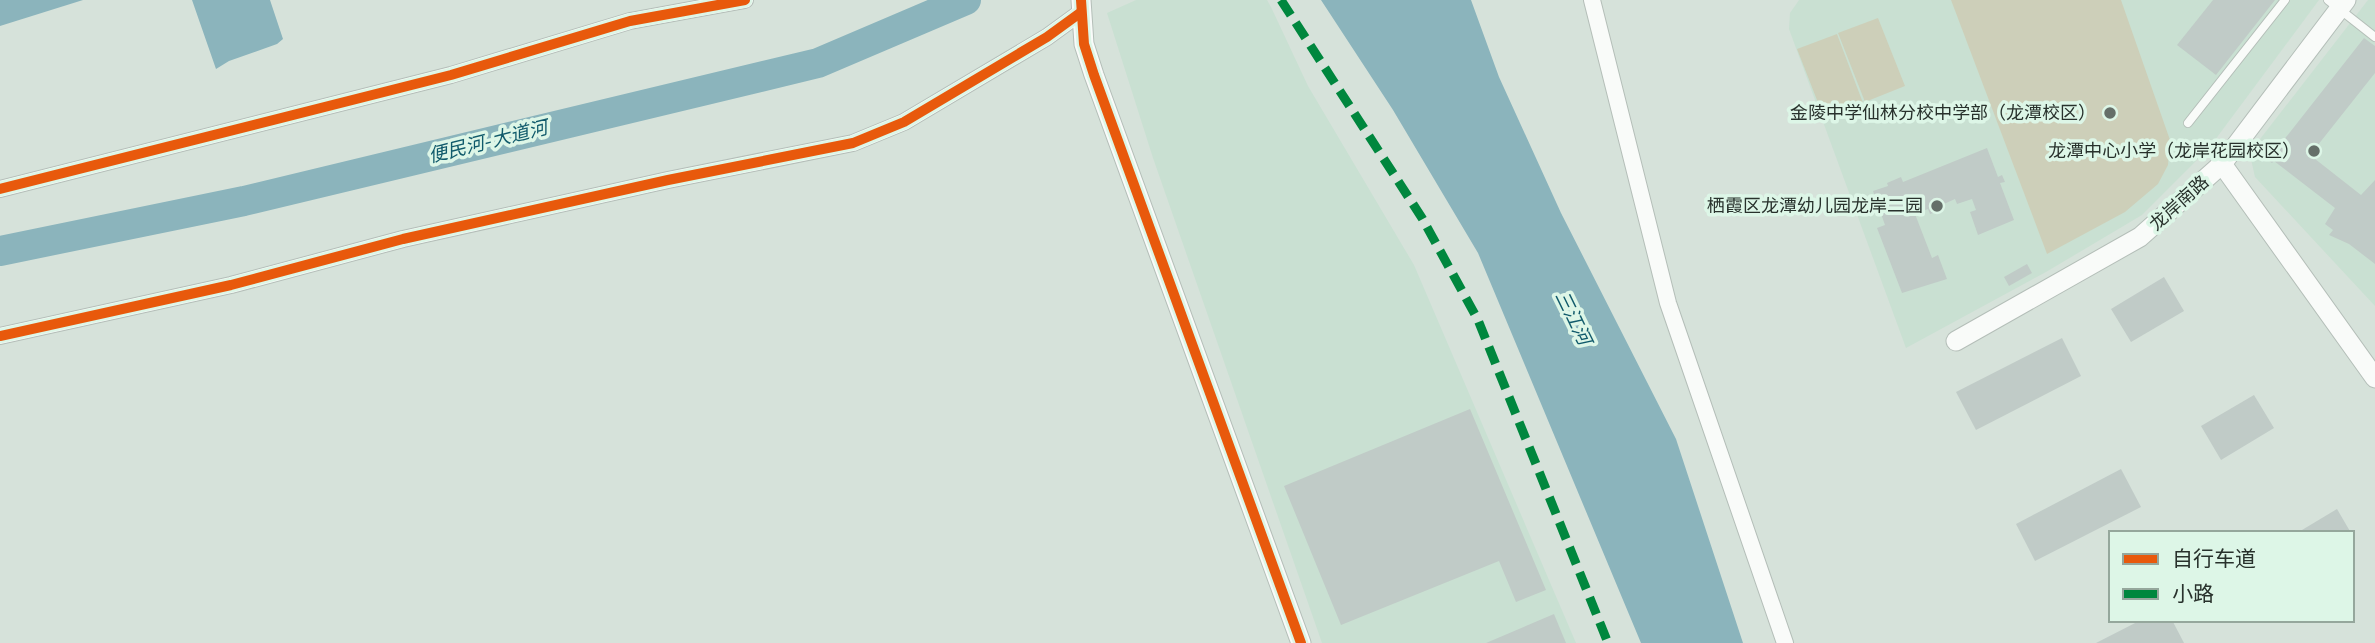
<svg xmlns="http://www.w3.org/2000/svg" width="2375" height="643" viewBox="0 0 2375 643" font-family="'Nunito Sans','Noto Sans SC',sans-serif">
<rect width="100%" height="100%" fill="#d6e2da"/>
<!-- built -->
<g fill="#c9e0d2">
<path d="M1136 0H1267L1271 7 1308 86 1414 265 1576 643H1322L1153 158 1107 13Z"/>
<path d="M1799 0H2319L2209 148 2142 215 2046 272 1906 348 1789 29 1790 13Z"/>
<path d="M2368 0H2375V306L2255 177 2251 159 2257 143Z"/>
</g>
<!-- green -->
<g fill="#cdcfb9">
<path d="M1951 0H2121L2170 140 2168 165 2158 184 2125 212 2047 254Z"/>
<path d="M1878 18 1905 86 1865 102 1838 33Z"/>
<path d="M1837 34 1863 103 1824 118 1797 49Z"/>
</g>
<!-- water -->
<g fill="#8bb4bc">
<path d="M0 0H83L0 26Z"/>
<path d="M192 0H270L283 39 277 44 229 61 216 69Z"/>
<path d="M1321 0H1471L1499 77 1561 213 1676 439 1743 643H1641L1478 253 1393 110Z"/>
</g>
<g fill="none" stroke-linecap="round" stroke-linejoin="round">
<!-- river -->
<path stroke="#8bb4bc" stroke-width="30" d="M0 251 244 201 818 63 966 0"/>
</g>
<!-- building -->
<g fill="#c0cbc7">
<path d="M2213 0H2275L2216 75 2177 45Z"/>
<path d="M2364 38 2375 46V73L2310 155 2361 195 2375 180V264L2349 244 2329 235 2333 230 2325 224 2335 208 2274 161 2272 163 2268 160Z"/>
<path d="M1987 148 1998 177 2002 175 2005 182 2000 183 2014 220 1978 235 1970 212 1976 210 1972 199 1957 204 1955 199 1944 204 1945 209 1930 214 1928 209 1915 214 1932 258 1938 255 1947 279 1902 293 1877 228 1885 225 1873 191 1888 186 1887 183 1901 177 1903 182Z"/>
<path d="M2027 264 2032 273 2009 286 2004 277Z"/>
<path d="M2164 277 2184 311 2131 342 2111 309Z"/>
<path d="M2062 338 2081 376 1976 430 1956 392Z"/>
<path d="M2254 395 2274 428 2221 460 2201 426Z"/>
<path d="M1470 409 1546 590 1516 602 1499 561 1341 625 1284 486Z"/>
<path d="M2121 469 2141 507 2035 561 2016 524Z"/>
<path d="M2337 509 2351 533H2297Z"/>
<path d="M1554 614 1566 643H1486Z"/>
<path d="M2141 620H2172L2184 643H2096Z"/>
</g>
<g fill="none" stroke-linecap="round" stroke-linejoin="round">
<!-- service casing -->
<g stroke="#b4beb8" stroke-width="10">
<g id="service">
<path d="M2328 0 2375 37"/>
<path d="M2188 123 2285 0"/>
</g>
</g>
<!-- minor casing -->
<g stroke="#b4beb8" stroke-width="18">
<g id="minor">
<path d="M1592 0 1668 303 1785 643"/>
<path d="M0 189 451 75 630 21 745 0"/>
<path d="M0 336 231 285 403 239 668 180 853 143 904 122 1047 37 1080 13"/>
</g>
</g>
<!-- tertiary casing -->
<g stroke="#b4beb8" stroke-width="21">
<g id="tertiary">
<path d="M1081 0 1084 44 1094 75 1301 643"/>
<path d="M2222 164 2375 378"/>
<path d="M1956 341 2140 237 2222 164 2346 0"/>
</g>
</g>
<!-- service -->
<use href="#service" stroke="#f9fbf9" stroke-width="8"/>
<!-- minor -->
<use href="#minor" stroke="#f9fbf9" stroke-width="16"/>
<!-- tertiary -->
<use href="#tertiary" stroke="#f9fbf9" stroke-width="19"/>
<!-- quiet -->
<path stroke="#00873e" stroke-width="9" stroke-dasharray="18 9" stroke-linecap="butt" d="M1281 0 1422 218 1478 320 1608 643"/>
<!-- cycleway casing -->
<g stroke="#ddf6e7" stroke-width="15">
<g id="cycleway">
<path d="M1081 0 1084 44 1094 75 1301 643"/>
<path d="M0 189 451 75 630 21 745 0"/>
<path d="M0 336 231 285 403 239 668 180 853 143 904 122 1047 37 1080 13"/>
</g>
</g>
<!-- cycleway -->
<use href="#cycleway" stroke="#e8590c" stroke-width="10"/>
</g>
<!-- markers -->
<g fill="#656f69" stroke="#ddf6e7" stroke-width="2.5">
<circle cx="2110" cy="113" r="7"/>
<circle cx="2314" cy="151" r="7"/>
<circle cx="1937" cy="206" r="7"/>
</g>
<g text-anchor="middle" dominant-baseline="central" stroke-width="7" stroke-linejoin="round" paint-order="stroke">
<!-- poi labels -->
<g font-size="18" fill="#28312c" stroke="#ddf6e7" text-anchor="end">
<text x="2096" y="113">金陵中学仙林分校中学部（龙潭校区）</text>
<text x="2300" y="151">龙潭中心小学（龙岸花园校区）</text>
<text x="1923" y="206">栖霞区龙潭幼儿园龙岸二园</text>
</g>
<!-- street labels -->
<g font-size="18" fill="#28312c" stroke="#ddf6e7">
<text transform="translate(2179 203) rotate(-42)">龙岸南路</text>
</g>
<!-- water labels -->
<g font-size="19" font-style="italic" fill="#105a6b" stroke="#ddf6e7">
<text transform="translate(488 142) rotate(-14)">便民河-大道河</text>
<text transform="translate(1573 318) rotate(64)">三江河</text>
</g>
</g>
<!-- legend -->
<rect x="2109" y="531" width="245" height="91" fill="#ddf6e7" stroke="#95a79c" stroke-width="2"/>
<rect x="2123" y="554" width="35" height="10" fill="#e8590c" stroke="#95a79c" stroke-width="2"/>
<text x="2172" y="566" font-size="21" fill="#28312c">自行车道</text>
<rect x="2123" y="589" width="35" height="10" fill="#00873e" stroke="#95a79c" stroke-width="2"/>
<text x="2172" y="601" font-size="21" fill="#28312c">小路</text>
</svg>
